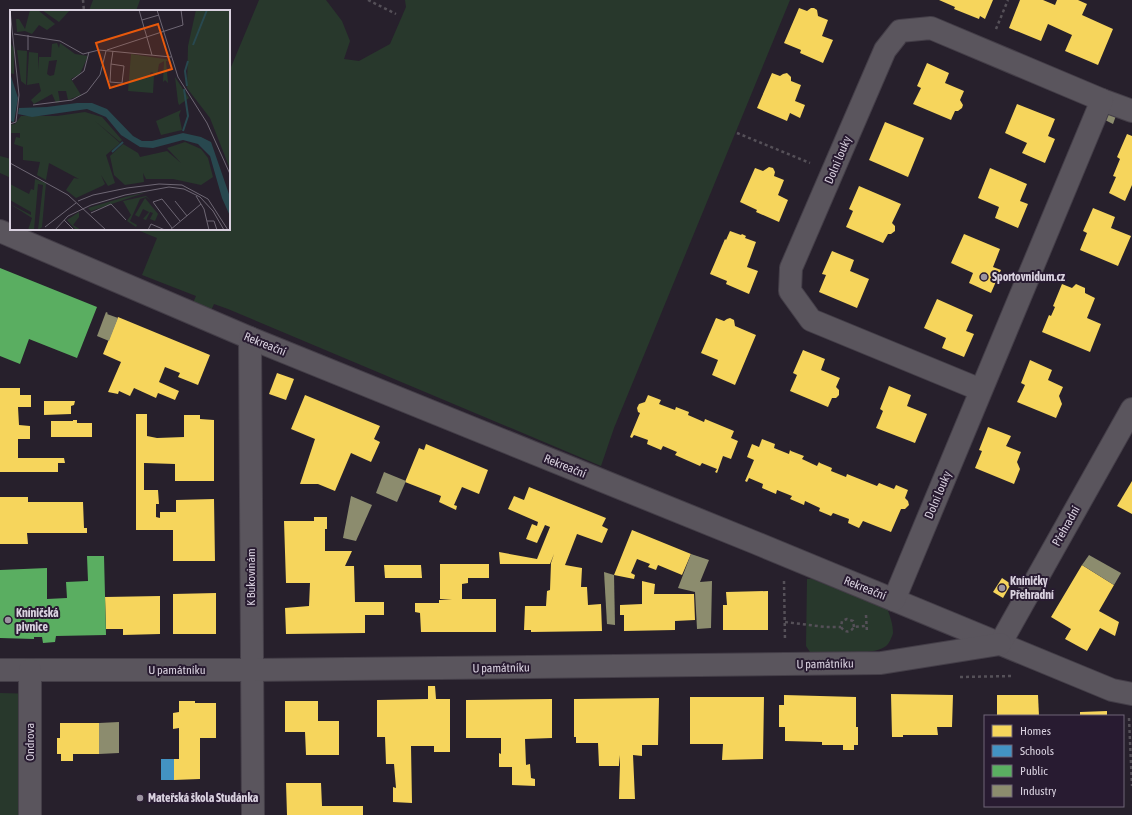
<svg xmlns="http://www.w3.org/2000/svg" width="1132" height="815" viewBox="0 0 1132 815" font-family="'Asap Condensed',sans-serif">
<rect width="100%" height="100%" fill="#27202c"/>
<!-- green -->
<g fill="#28382c">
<path d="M93 0H140L136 11H89Z"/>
<path d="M259 0H326L342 21 350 41 344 59 359 61 390 44 406 7 405 0H790L614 428 601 466 228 309 214 304 210 313 192 305 196 296 142 275 157 238 135 229H229V72Z"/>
<path d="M0 156 11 159V178L0 173Z"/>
<path d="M807 579H812L817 581 887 608C890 616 893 624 893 633 892 637 889 644 886 646 874 656 831 653 815 653L810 652 806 646Z"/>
<path d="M0 693 39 694 40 815H0Z"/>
</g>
<!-- homes -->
<g fill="#f6d55c">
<path d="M939 0H993L985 19 980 16 979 19 954 9 955 7Z"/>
<path d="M1020 0H1043L1055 5 1057 0H1078L1087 4 1082 15 1113 29 1098 65 1065 51 1072 35 1048 24 1041 41 1009 28Z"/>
<path d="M799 8 807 11 811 8H814L817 10 818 16 828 20 822 36 833 40 823 63 800 53 801 50 784 43Z"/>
<path d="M927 63 949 73 945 83 964 91 960 100 963 105 962 108 958 111H955L951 120 913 104 921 88 917 86Z"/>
<path d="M772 73 780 76 783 74 787 73 791 77V81L801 85 795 101 805 105 800 118 790 113 787 121 757 108Z"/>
<path d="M1017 104 1055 119 1048 136 1055 139 1045 163 1022 153 1027 143 1005 133Z"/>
<path d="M885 122 924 138 908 177 869 160Z"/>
<path d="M1127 134 1132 136V185L1125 201 1109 193 1116 177 1113 176 1120 159 1117 157Z"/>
<path d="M769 167 773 168 775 172 774 176 784 180 778 195 788 200 779 222 756 212 757 210 740 202 755 168 763 171Z"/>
<path d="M990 168 1027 184 1020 201 1028 204 1018 228 995 218 999 207 978 198Z"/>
<path d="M859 186 901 204 892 223 895 226V231L891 234H888L883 243 846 227 853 211 849 209Z"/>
<path d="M1093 208 1115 217 1111 228 1131 236 1118 266 1080 250 1087 233 1083 231Z"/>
<path d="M730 231 741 235 742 234 746 236 745 238 756 242 747 267 758 271 749 294 726 284 727 281 710 274 725 239 726 240Z"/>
<path d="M964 234 1000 249 993 267 1001 270 991 293 969 283 973 273 951 263Z"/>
<path d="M832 251 854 260 850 271 869 279 857 308 819 292 826 275 822 274Z"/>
<path d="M1062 284 1072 288 1076 284 1085 288V293L1095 298 1087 318 1101 324 1090 352 1042 332 1049 315 1051 316 1055 307 1053 306Z"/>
<path d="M937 299 973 315 966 331 974 334 964 357 942 348 946 338 924 328Z"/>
<path d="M118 317 210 355 198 385 178 377 180 373 165 367 159 382 179 391 175 400 158 393 156 398 134 388 130 396 119 391 118 394 108 392 121 362 103 354Z"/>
<path d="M716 318 724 321 727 319 730 318 734 320 735 326 756 335 735 385 712 375 718 360 701 353Z"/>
<path d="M803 350 825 359 821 370 840 378 836 387 839 390V395L836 398H832L828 407 790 391 797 375 793 373Z"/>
<path d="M1030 360 1052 370 1048 380 1063 387 1059 396 1062 404 1056 418 1017 402 1025 385 1021 383Z"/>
<path d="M277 373 294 379 286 400 269 394Z"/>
<path d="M889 386 911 395 907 406 927 414 915 443 876 428 883 411 880 409Z"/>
<path d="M0 388H20V395H31V407H18L19 425 30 426V439H18V458H64L65 463H58V472H0Z"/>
<path d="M305 395 380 426 374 439 380 442 371 462 351 453 335 491 318 484H300L315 439 291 429Z"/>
<path d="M648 395 661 400 659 404 675 410 676 407 689 412 688 415 704 422 705 419 734 431 731 438 738 441 731 459 723 456 717 473 715 472 717 469 702 463 700 466 675 455 677 452 663 446 661 450 647 444 648 440 634 435 632 438 630 437 640 413 638 412 637 408 639 404 645 402Z"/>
<path d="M44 401H75L74 405 71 406V414L44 415Z"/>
<path d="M136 414H147V436L157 438 184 437V415H200V419L214 420V481H175V464L144 463V490H158L159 504H156V517L160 518V512H176V500L214 499 215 561H173V530H136Z"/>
<path d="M73 420H77V423H92V437H51V421H73Z"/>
<path d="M988 427 1011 436 1006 446 1021 452 1017 462 1020 469 1014 484 975 468 982 451 979 450Z"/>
<path d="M762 439 775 444 774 448 789 454 790 450 791 451 804 456 802 459 817 466 819 462 820 463 832 468 831 471 846 477 847 474 877 486 879 483 894 489 896 485 908 490 905 498 908 501 909 505 905 509H901L891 532 863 521 859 528 848 523 849 519 833 513 831 516 819 511 820 508 805 501 804 505 790 499 792 496 777 490 776 494 762 488 763 484 749 478 747 482 745 481 754 460 747 457 752 444 759 447Z"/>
<path d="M426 444 488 470 479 494 462 487 454 505 457 506 456 510 439 502 441 496 405 482 419 448 424 450Z"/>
<path d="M1132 481V514L1117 506Z"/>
<path d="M529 487 606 518 602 526 608 529 602 543 577 534 565 565 582 568 581 587H587L588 605 601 604 602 631 531 632V630H524L525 606H546L547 591 550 590 551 563 554 554 550 564H500L499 552 537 559 550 527 545 525 537 543 526 539 532 524 537 526 538 522 508 509 514 496 524 500Z"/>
<path d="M0 497H28V502H83L84 528H87V533H27L28 544H0Z"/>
<path d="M314 517H327V529H325V551H352L345 566H354L355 602H384V615H365V633L286 634 285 608 309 606 310 583H286L284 521H314Z"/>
<path d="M632 530 691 554 682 575 658 565 656 570 648 567 650 564 637 559 631 573 635 575 634 579 614 575Z"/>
<path d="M440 564H489V578H468V583L462 584V599H496V632H421L420 613 415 612V603H439V600H452L440 599Z"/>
<path d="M384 565H421L422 578H385Z"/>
<path d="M1082 565 1114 585 1099 611 1119 622 1115 636 1100 628 1087 651 1065 639 1071 629 1051 617Z"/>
<path d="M1002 578 1011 584 1003 598 993 592Z"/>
<path d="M642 581 655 584 654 594H694L695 620 675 621V630L624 631V615H620V605L642 604Z"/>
<path d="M768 591V630H723V605H727L726 592Z"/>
<path d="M216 593V634H173V594Z"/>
<path d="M160 596V634L123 635V629H106L105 597Z"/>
<path d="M428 686H435L436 699H450V752H434V746H411L412 803 393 802V787L396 788 394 764H386L385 737H377V700L428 699Z"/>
<path d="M891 694 953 695 952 727H937L938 735H903V737H892Z"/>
<path d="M784 695 856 697V727H858V745H854V750H843V745H822V742L785 741V727H779V705H784Z"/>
<path d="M997 695H1038L1039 716H997Z"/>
<path d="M690 697H764L763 759 722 760 723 744H690Z"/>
<path d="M659 698 658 745H642V756L633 755 635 799H619L620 765 619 755V766H599L598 743H576V737H574V699Z"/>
<path d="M552 699V738L525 739 526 765 530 764 531 778 535 779V786L512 785V767H499V753L501 754V738H466V700Z"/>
<path d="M179 701H195V703H216V738H200V779L174 780V759H179V728L173 729V713L179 712Z"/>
<path d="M285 701H318V721H339V755H306L305 732H285Z"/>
<path d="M1107 711V716H1080V712Z"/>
<path d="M60 723H99V754H73V761H61V754H57V738H60Z"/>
<path d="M286 783H321L322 806H363V815H287Z"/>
</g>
<!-- schools -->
<rect fill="#4393c3" x="161" y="759" width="13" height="21"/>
<!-- public -->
<g fill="#5aae61">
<path d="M0 268 97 307 77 358 29 339 20 364 0 356Z"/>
<path d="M87 556H104L106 635 56 636 55 642 43 643 42 637H34V639L0 638V570L47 568V599L67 598 66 582 88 581Z"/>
</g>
<!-- industry -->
<g fill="#8c8c6e">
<path d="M1109 110 1117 113 1113 124 1105 120Z"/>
<path d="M106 312 108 313 107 314 118 318 109 341 97 336Z"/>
<path d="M384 472 406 481 397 502 376 493Z"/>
<path d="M351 496 372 505 356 541 343 538Z"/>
<path d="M691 554 709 560 700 582 712 581 711 628 697 629 695 592 678 588Z"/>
<path d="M1089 555 1121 573 1114 585 1082 565Z"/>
<path d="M604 572 614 575 615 625 607 624Z"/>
<path d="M119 722V753L99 754V723Z"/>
</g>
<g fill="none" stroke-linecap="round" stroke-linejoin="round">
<!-- street casing -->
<g stroke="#443e48" stroke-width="24">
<g id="street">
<path d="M1102 100 1132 111"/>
<path d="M0 231 250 338 756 543 1112 690 1132 694"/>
<path d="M250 338 253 815"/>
<path d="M894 600 1102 100 931 28 900 31 885 50 791 268 790 291 811 320 981 390"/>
<path d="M1000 644 1132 409"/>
<path d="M0 670H253L881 663 1000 644"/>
<path d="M30 670V815"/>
</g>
</g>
<!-- path -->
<g stroke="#555058" stroke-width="2.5" stroke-dasharray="3 3" stroke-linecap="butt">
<path d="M83 0 84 11"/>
<path d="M368 0 396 14"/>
<path d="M996 29 1008 0"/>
<path d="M737 133 810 163"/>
<path d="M784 581 785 640"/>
<path d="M866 615 867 633"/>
<path d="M785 622 825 627H841"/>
<path d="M854 627 853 621 847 619 842 621 841 627C845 633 850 633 854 627L866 626"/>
<path d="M960 677 1013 676"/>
<path d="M1129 718 1132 786"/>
</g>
<!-- street -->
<use href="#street" stroke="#5a555d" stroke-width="22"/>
</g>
<!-- markers -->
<g fill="#9b93a0" stroke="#281b31" stroke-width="1.5">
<circle cx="984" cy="277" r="4"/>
<circle cx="1002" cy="588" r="4"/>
<circle cx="8" cy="620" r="4"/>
<circle cx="140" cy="798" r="4"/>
</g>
<g text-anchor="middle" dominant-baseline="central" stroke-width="4" stroke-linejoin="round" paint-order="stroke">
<!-- street labels -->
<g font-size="12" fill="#d9d1df" stroke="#281b31">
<text transform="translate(838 160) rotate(-67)">Dolní louky</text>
<text transform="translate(265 344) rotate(22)">Rekreační</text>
<text transform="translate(565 466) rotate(22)">Rekreační</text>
<text transform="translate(938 495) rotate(-67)">Dolní louky</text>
<text transform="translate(1066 526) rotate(-61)">Přehradní</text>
<text transform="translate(251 577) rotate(-90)">K Bukovinám</text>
<text transform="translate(865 588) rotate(22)">Rekreační</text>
<text transform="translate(825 664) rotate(-1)">U památníku</text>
<text transform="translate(501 668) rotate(-1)">U památníku</text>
<text x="177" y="670">U památníku</text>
<text transform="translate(30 742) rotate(-90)">Ondrova</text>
</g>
<!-- poi labels -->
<g font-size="12" font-weight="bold" fill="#d9d1df" stroke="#281b31" text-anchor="start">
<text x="992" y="277">Sportovnidum.cz</text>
<text x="1010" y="581">Kníničky<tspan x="1010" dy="14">Přehradní</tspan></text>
<text x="16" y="613">Kníničská<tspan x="16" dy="14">pivnice</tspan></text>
<text x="148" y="798">Mateřská škola Studánka</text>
</g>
</g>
<!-- overview -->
<g transform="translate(10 10)">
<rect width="220" height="220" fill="#27202c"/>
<path d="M20 0 29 1 45 14 37 20 29 15 22 24 15 21 7 22 6 9H9L15 19ZM32 0H60L49 12ZM186 0H220V159L200 108 177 78 178 36ZM0 32 4 39V64L0 63ZM47 33 49 38 50 33 65 44 78 46 70 64 61 69 71 85 58 90 56 81H48L50 92 46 93 42 84 24 94 21 90 31 81 29 73 17 75 19 42 28 43V60L29 47H41L42 34ZM47 50 44 65 40 66 37 64 39 51ZM7 40 17 41 16 75 11 71ZM121 44 161 50 156 51 158 73 155 70 153 72 154 51 149 54 147 66 142 62 140 63V66H144L143 83 118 81ZM165 67 179 88 169 95 168 92ZM171 100 169 105 172 120 151 125 146 111ZM75 102 92 107 112 130 110 132 85 111 110 133 96 145 105 173 98 176 91 165 95 174 92 176 66 188 56 180 64 168 69 169 39 153 36 170 27 165 30 152 13 150V137L4 134 6 127 10 128V123H0V115L5 114 11 106H47ZM175 132 191 139 198 148 203 167 191 175 163 169H136L133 163 134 172 115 175 104 165 100 146 113 134 128 143 130 147 157 141 171 153 157 138ZM25 169 36 173 32 217 28 220 33 175 28 174 24 220H18L22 208 0 194 21 205V202L0 190V174L19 184 21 179 24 180ZM137 182 81 201 78 198 115 187ZM136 186 141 191 136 187 130 189 120 211 127 215 126 217 117 211 121 205 113 191ZM135 188 148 204 145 211 140 209 143 203 140 202 136 210 133 209 139 202 133 199 129 207 125 205ZM69 202V207L63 215 71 220H66L57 210Z" fill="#28382c" fill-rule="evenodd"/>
<path d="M0 63 8 88 4 112 0 111ZM67 93H82L97 99 123 126 132 131H142L173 123 191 127 201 132 220 187V206L212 188 200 146 188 134 173 130 143 138 130 137 111 125 96 107 77 99 22 107 8 104 9 98 37 97Z" fill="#28484f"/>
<path fill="none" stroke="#28484f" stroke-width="2" d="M183 35 197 0M177 76 175 61 178 51M173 121 178 106 174 79M102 142 113 132"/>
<path fill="none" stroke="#6e6774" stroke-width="1" d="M0 0 9 85 6 112 0 114M129 0 142 45M147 0 168 67 197 113 220 164M132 10 149 5M4 24 50 31 73 44 89 40 161 47M18 40V25M97 40 173 15 171 0M101 54 114 56 112 73 100 72 101 54 103 41M62 70 74 61 79 42M23 95 62 90 77 82 90 65 96 41M0 153 58 185 96 220M186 186 194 199 199 220M68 191 83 185 117 178 149 174 172 175 198 189 218 220M165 191 177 206M81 203 101 194 116 210M54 210 64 220M197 211H204L207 220M35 217 66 193M162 218 143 192 152 189 170 211M45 220 58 206 81 195 115 185 159 177 174 179 190 187 203 201 214 220M138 220 141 214 155 220M160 220 191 194"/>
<path fill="#e8590c" fill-opacity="0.15" stroke="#e8590c" stroke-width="2" d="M148 14 162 59 100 78 86 33Z"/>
<rect width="220" height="220" fill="none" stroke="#d9d1df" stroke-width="2"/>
</g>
<!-- legend -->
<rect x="984" y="715" width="140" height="92" fill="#281b31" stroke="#6f6477"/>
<rect x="992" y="725" width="20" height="12" fill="#f6d55c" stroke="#6f6477"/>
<text x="1020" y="735" font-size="12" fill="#d9d1df">Homes</text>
<rect x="992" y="745" width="20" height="12" fill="#4393c3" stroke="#6f6477"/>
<text x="1020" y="755" font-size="12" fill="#d9d1df">Schools</text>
<rect x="992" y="765" width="20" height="12" fill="#5aae61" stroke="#6f6477"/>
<text x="1020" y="775" font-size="12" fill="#d9d1df">Public</text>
<rect x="992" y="785" width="20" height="12" fill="#8c8c6e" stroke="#6f6477"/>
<text x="1020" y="795" font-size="12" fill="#d9d1df">Industry</text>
</svg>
